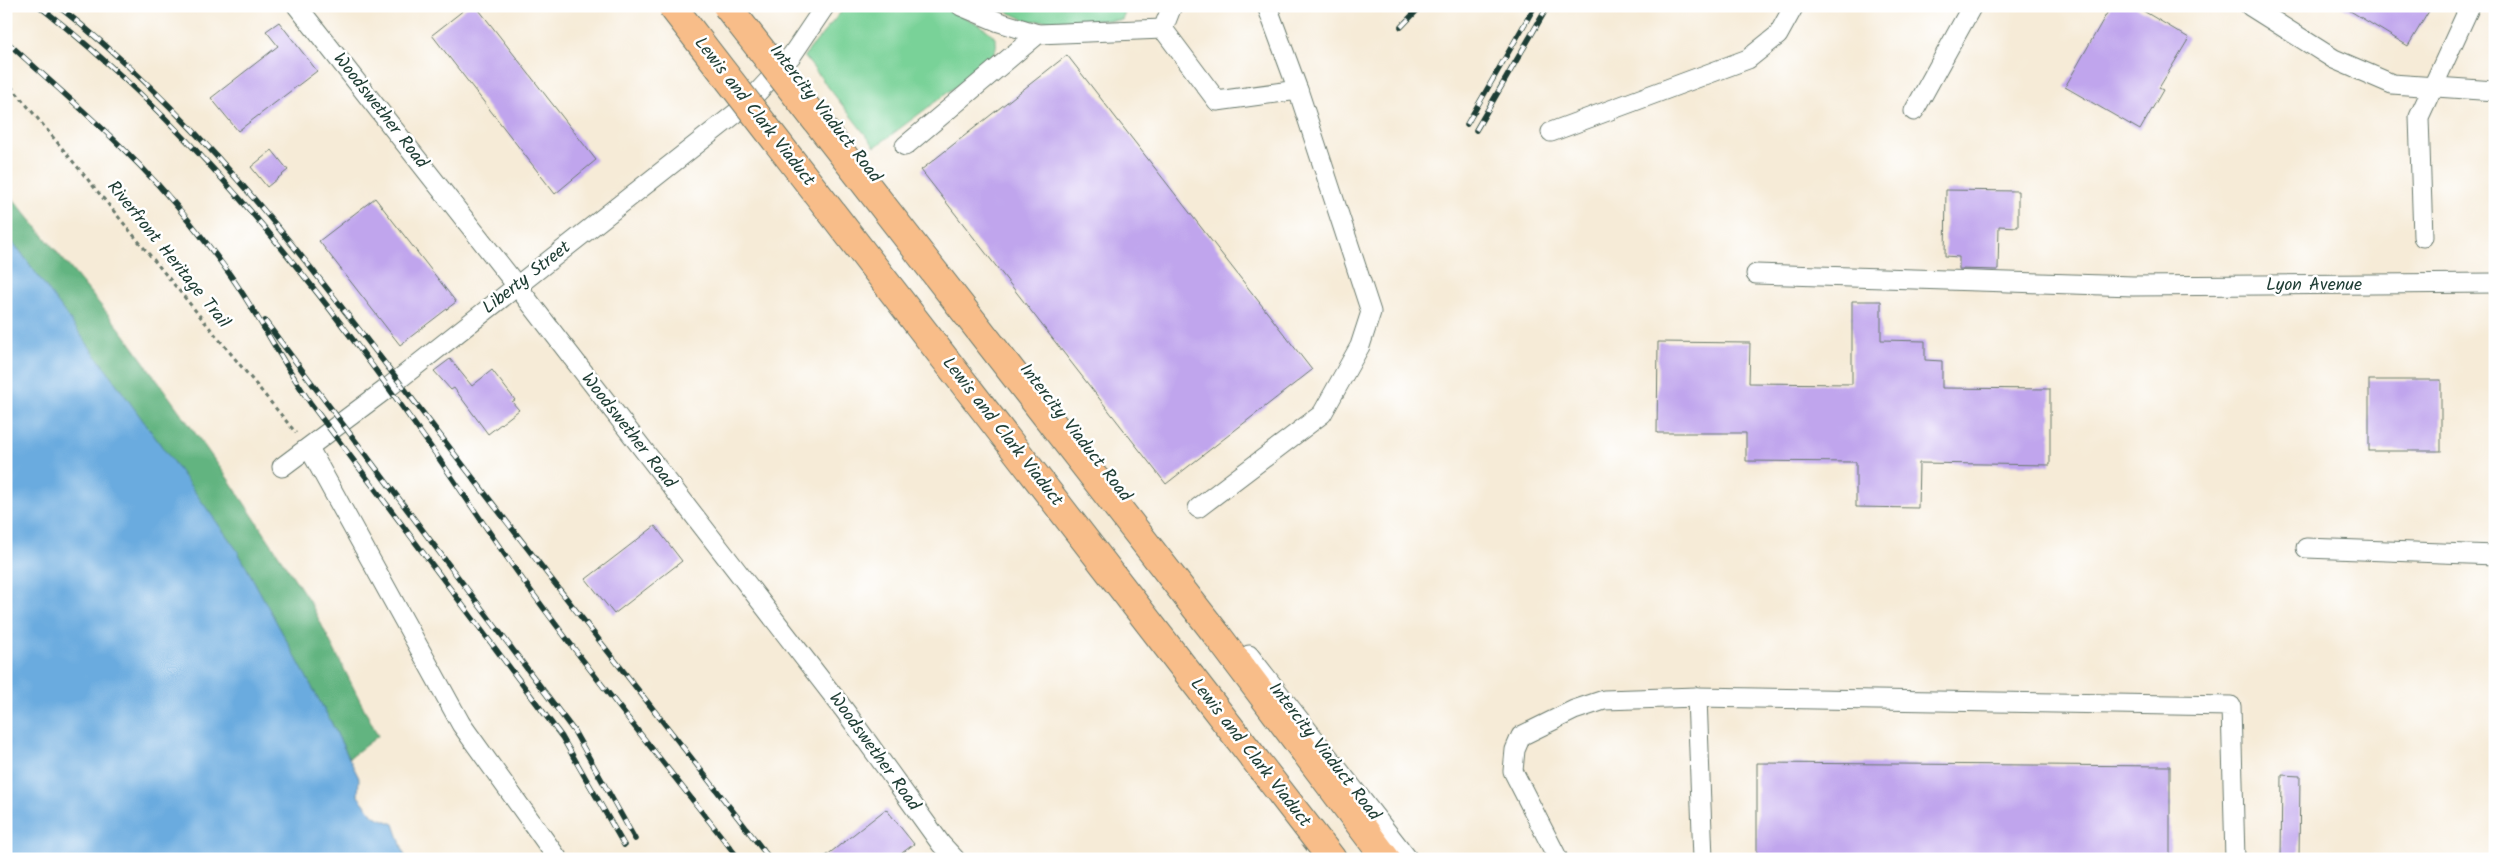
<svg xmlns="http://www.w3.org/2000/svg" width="2501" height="865" viewBox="0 0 2501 865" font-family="Kalam,sans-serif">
<rect width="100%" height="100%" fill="#fff"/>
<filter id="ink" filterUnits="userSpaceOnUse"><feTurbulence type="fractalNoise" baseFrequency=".02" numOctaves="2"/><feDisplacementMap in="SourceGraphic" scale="10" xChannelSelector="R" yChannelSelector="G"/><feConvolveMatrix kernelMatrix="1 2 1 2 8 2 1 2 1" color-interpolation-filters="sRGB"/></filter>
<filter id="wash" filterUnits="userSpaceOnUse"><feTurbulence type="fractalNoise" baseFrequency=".0096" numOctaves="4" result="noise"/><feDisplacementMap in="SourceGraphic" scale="20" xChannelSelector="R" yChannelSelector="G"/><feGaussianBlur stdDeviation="1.12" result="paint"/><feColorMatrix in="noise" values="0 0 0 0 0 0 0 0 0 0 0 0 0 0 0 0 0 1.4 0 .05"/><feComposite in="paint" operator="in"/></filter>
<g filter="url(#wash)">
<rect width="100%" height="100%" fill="#f6ebd7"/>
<!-- green -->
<g fill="#79d298" stroke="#4c8866">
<path d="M846 6C875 6 906 3 934 6 947 8 994 28 996 41 998 50 991 57 986 64L875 147 804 56Z"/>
<path d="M994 6H1127L1122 20 1028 21Z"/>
</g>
<!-- forest -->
<path fill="#62b480" stroke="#40785a" d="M6 190 121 330 229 480 310 602 378 736 349 758 330 720 20 251 6 235Z"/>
<!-- water -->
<path fill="#6babdf" stroke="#45748a" d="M6 235 20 251 237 550 330 720 359 778 358 796 374 816 394 824 406 859H6Z"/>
<g id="blocks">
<!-- building -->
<g fill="#c0a5ed">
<path d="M469 6H476L596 160 555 194 432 35Z"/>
<path d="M2111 6H2135L2189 38 2159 88 2163 90 2140 130 2065 87Z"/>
<path d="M2342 6H2432L2408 46Z"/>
<path d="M279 22 317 71 238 131 211 98 278 46 266 31Z"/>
<path d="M1067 55 1312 370 1166 484 921 170Z"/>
<path d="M272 150 288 170 267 187 251 167Z"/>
<path d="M1946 190 2018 191V227L1999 226 1998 270 1959 269V257L1945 256Z"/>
<path d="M375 198 456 302 400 345 319 241Z"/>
<path d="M1852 301H1881V340L1925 341V360L1942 361V388L2050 389V465L1919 463 1918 508 1856 507V462L1746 461V433H1657L1658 342 1750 343 1749 383 1852 384Z"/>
<path d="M450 359 472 386 492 370 515 400 512 402 519 410 488 434 454 388 451 390 434 371Z"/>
<rect x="2369" y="380" width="72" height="71"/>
<path d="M655 526 682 561 614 614 586 579Z"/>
<path d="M1757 763 2170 766V859H1757Z"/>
<path d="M2282 775 2300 776 2299 859H2281Z"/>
<path d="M886 809 914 844 894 859H822Z"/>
</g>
</g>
</g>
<g filter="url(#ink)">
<use href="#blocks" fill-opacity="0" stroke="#6a7a6d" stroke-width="1"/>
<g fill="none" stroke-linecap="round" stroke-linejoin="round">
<!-- minor casing -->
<g stroke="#6a7a6d" stroke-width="21">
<g id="minor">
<path d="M297 6 517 286 845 711 941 844 955 859"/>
<path d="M961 6 999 22 1038 34 1163 29 1217 101 1298 90 1371 312 1360 346 1322 414 1198 508"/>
<path d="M1267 6 1298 90"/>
<path d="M2250 6 2334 59 2392 84 2495 91"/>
<path d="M1163 29 1172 6"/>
<path d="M1914 111 1972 6"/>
<path d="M1551 132 1748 59 1778 35 1794 6"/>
<path d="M905 146 1038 34"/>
<path d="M2423 237 2419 117 2470 6"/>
<path d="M1756 274 2133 286 2495 283"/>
<path d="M309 448 461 724 558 859"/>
<path d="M282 467 389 387 745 106 792 55 825 6"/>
<path d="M2306 548 2495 555"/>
<path d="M1249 655 1408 859"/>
<path d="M1558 859 1513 771 1515 750 1521 736 1574 710 1604 700 1697 697"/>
<path d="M1703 859 1697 697 2231 706 2235 859"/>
</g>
</g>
<!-- highway casing -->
<g stroke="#6a7a6d" stroke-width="30">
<g id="highway">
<path d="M1217 635 1386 859"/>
<path d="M1191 677 1332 859"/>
</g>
</g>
<!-- path -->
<path stroke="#6a7a6d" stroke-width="3" stroke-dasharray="4 4" stroke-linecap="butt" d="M6 80 296 433"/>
<!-- minor -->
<use href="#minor" stroke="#fff" stroke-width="19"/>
<!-- highway -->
<use href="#highway" stroke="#f8bd89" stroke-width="28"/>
<!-- rail casing -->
<g stroke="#1f3d34" stroke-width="5.5">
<g id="rail">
<path d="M39 6C187 121 305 270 413 422 446 467 476 514 508 559 581 662 661 759 739 859"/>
<path d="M58 6C206 122 316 274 430 422 542 569 657 713 770 859"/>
<path d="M1401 27 1421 6"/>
<path d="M6 41C69 99 136 154 189 221 205 241 221 261 235 282 262 322 284 364 311 404L562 737 624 845"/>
<path d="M1467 124 1535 6"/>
<path d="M1476 130 1548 6"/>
<path d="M265 321 574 731 635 839"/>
</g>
</g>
<!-- rail -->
<use href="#rail" stroke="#fff" stroke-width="4" stroke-dasharray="11" stroke-linecap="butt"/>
<!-- highway-bridge casing -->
<g stroke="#6a7a6d" stroke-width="30" stroke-linecap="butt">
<g id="highway-bridge">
<path d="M672 6 1191 677"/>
<path d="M727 6 1217 635"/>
</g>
</g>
<!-- highway-bridge -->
<use href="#highway-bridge" stroke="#f8bd89" stroke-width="28"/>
</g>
</g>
<g text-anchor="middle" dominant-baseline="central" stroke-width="5" stroke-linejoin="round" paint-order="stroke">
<!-- street labels -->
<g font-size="18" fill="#1f3d34" stroke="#fff">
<text transform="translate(380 111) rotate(52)">Woodswether Road</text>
<text transform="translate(754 112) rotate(52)">Lewis and Clark Viaduct</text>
<text transform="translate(825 114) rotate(52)">Intercity Viaduct Road</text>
<text transform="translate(168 255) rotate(51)">Riverfront Heritage Trail</text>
<text transform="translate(527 278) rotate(-38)">Liberty Street</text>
<text x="2314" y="285">Lyon Avenue</text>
<text transform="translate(628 431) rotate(52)">Woodswether Road</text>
<text transform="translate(1002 432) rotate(52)">Lewis and Clark Viaduct</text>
<text transform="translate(1075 433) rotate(52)">Intercity Viaduct Road</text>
<text transform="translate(874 752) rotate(54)">Woodswether Road</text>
<text transform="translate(1324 752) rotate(52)">Intercity Viaduct Road</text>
<text transform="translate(1250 753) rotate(52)">Lewis and Clark Viaduct</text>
</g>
</g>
<!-- margin -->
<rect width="2501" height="865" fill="none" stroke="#fff" stroke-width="25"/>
</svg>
